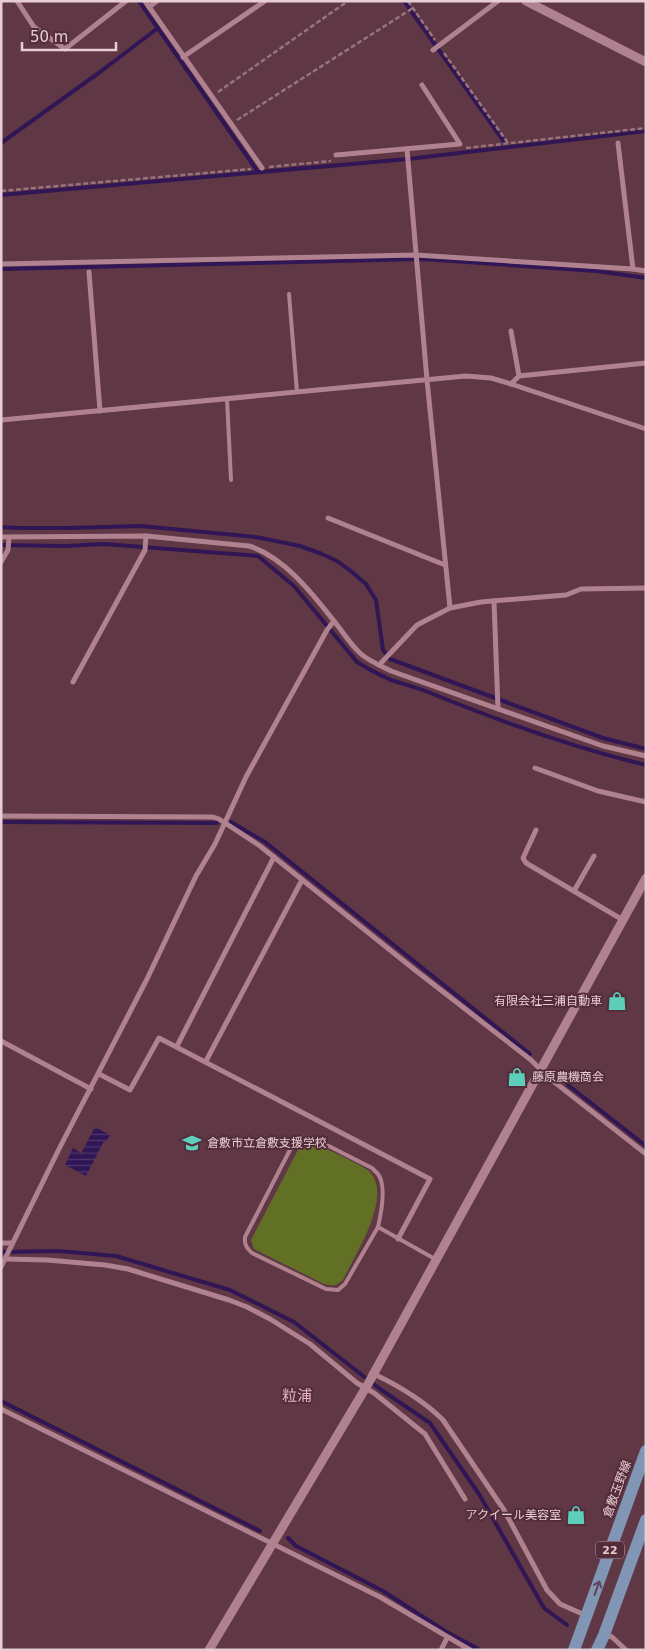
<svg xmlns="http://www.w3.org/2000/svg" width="647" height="1651" viewBox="0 0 647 1651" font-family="'DejaVu Sans','Noto Sans JP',sans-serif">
<defs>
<pattern id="water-rules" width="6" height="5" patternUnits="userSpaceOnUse" patternTransform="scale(1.25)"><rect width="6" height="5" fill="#311655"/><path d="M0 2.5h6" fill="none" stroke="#4f376d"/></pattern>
</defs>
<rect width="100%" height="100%" fill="#603744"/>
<!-- pitch -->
<path fill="#627025" d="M315 1144C326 1149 363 1165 370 1172 393 1197 355 1255 343 1280 335 1287 332 1286 322 1283L254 1249 251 1240 299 1148Z"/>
<!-- water -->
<path fill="url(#water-rules)" d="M95 1127 110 1135 106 1142 104 1141 86 1176 65 1165 73 1148 81 1153 77 1161Z"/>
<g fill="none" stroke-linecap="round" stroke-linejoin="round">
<!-- stream -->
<g stroke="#311655" stroke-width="4">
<path d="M139 1 258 172"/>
<path d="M404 1 505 143"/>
<path d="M1 143 100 72 158 28"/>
<path d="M1 195 408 159 646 131"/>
<path d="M1 269 423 259 596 271 646 278"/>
<path d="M1 527 18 528H68L141 526 256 537 300 546 322 554 337 561 352 572 366 584 376 600 383 650 390 659 603 738 646 749"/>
<path d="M1 545 66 546 104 544 258 556 294 586 357 662C368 669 380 675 391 680 403 684 416 687 428 692 499 721 571 747 646 765"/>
<path d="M1 822 217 823"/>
<path d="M231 822 265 842 530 1054"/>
<path d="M568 1085 646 1146"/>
<path d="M1 1252 58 1251 116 1256 230 1290 294 1322 380 1389 430 1423 479 1494 544 1608 567 1625"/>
<path d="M1 1401 260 1531"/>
<path d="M288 1538 296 1546 383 1591 445 1631 480 1650"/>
</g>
<!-- path -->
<g stroke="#97747e" stroke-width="2.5" stroke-dasharray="5 2.5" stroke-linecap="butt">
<path d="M408 1 435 40"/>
<path d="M444 53 508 143"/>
<path d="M218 92 348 1"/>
<path d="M237 120 413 8"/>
<path d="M466 148 646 128"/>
<path d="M269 167 331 161"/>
<path d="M1 191 251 169"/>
</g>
<!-- service -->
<g stroke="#b0818f" stroke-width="4">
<path d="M289 294 297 392"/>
<path d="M227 399 231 480"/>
<path d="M378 1227 345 1284 338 1290 326 1289 252 1253C247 1249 244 1244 245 1237L293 1144C298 1138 305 1136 313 1138L372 1168C374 1170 376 1172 378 1174 387 1186 381 1214 378 1227L435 1259"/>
</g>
<!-- minor -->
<g stroke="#b0818f" stroke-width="5">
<path d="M17 1 34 27 65 49 126 1"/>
<path d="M145 1 262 168"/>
<path d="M149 7 157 1"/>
<path d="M433 50 498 1"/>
<path d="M183 57 265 1"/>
<path d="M618 143 633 269"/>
<path d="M407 149 427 380 450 608"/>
<path d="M336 155 460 144 422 85"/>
<path d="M1 264 416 255 633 269 646 271"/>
<path d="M89 272 100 411"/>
<path d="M511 331 519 376"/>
<path d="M511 384 519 376 646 363"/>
<path d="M1 420 466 376 491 378 511 384 646 429"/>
<path d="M328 518 445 565"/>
<path d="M1 537 146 536 249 546C284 557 312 593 334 621 343 632 350 644 361 654 369 661 381 666 391 671L603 746 646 756"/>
<path d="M1 562 8 550 9 538"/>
<path d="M494 601 498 709"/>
<path d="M379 665 417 625 450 608 481 602 566 595 581 589 646 588"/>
<path d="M73 682 145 550 146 536"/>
<path d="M535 768 598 791 646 802"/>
<path d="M1 816 213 817 219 819 260 846 415 970 531 1060 548 1077 646 1154"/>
<path d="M536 830 523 858 526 863 623 920"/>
<path d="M574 891 594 856"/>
<path d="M1 1041 91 1089"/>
<path d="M177 1046 274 857"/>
<path d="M206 1061 302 880"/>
<path d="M99 1074 130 1090 159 1038 430 1179 398 1239"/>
<path d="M1 1243H12"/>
<path d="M6 1259 47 1260 105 1265 128 1269 229 1300 247 1307 270 1319 310 1344 357 1383 374 1393 425 1434 465 1499"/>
<path d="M1 1267 60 1147 147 979 196 876 215 844 246 777 327 630 334 621"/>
<path d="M374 1374C399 1386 423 1400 443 1420L504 1510 547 1590 560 1604 585 1615"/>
<path d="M1 1409 380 1597 470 1650"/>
<path d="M605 1635 612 1637 626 1650"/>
<path d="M441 1650 447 1638"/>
</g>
<!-- tertiary -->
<g stroke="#b0818f" stroke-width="9">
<path d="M526 1 646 62"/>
<path d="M209 1650 368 1384 646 878"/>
</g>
<!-- primary -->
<g stroke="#8195b5" stroke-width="12">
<path d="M574 1650 646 1451"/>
<path d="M597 1650 604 1635 646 1520"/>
</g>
</g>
<!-- one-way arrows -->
<defs><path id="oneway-shaft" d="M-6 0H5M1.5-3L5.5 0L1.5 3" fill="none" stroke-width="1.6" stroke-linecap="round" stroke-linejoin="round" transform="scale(1.25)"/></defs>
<use stroke="#5f4659" href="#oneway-shaft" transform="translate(597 1588) rotate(-70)"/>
<!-- icons -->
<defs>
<g id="shop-bare" transform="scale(1.5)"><path d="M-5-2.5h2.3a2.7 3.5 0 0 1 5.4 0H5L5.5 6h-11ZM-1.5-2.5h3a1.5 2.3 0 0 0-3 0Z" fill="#5dceb9" stroke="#542c3a" stroke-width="2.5" paint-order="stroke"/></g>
<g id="school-bare" transform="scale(1.5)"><path d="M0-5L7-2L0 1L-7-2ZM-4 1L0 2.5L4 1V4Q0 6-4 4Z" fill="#5dceb9" stroke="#542c3a" stroke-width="2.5" paint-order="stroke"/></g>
</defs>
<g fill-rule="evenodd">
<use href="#shop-bare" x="617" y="1001"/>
<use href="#shop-bare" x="517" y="1077"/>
<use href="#school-bare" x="192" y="1143"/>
<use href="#shop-bare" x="576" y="1515"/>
</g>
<g text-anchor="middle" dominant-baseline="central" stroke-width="4" stroke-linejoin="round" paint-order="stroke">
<!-- shield labels -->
<rect fill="#542c3a" stroke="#bb9da6" stroke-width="1" x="596" y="1541.5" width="28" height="17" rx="4"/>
<g font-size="11" font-weight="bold" fill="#e7cdd4">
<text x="610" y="1550">22</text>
</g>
<!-- poi labels -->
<g font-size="12" fill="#e7cdd4" stroke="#542c3a" text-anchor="end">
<text x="602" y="1001">有限会社三浦自動車</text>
<text x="532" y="1077" text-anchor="start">藤原農機商会</text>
<text x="207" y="1143" text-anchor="start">倉敷市立倉敷支援学校</text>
<text x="561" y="1515">アクイール美容室</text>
</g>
<!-- street labels -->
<g font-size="12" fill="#e7cdd4" stroke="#542c3a">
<text transform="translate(617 1489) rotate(-70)">倉敷玉野線</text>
</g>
<!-- quarter labels -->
<g font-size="15" fill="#e8b6c4" stroke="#542c3a">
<text x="297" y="1396">粒浦</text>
</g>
</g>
<!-- border -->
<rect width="647" height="1651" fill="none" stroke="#e7cdd4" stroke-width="5"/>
<!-- scale -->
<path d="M22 42v8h94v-8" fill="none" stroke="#e7cdd4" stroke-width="2.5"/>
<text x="30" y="42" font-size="15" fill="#e7cdd4" stroke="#542c3a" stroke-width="4" paint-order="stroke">50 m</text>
</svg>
